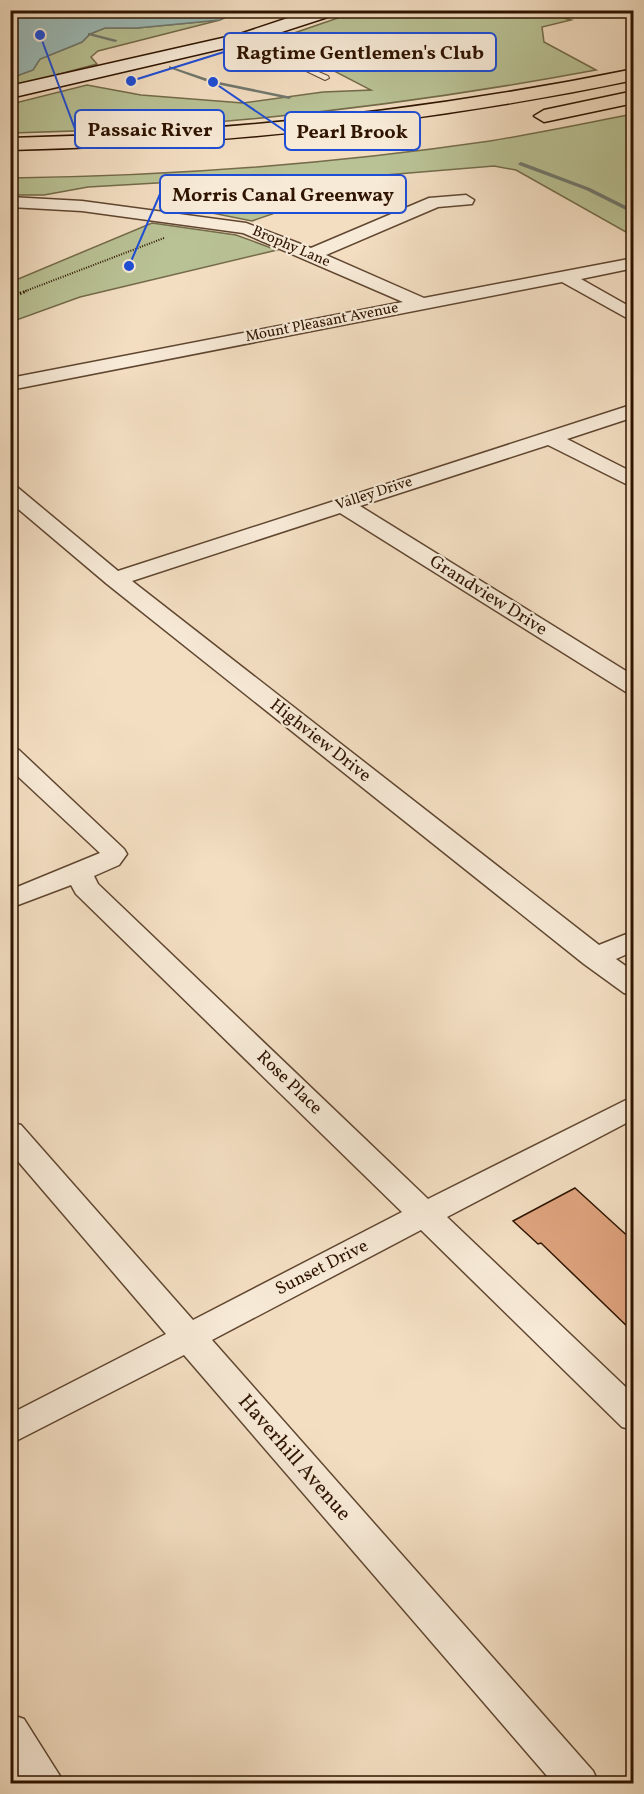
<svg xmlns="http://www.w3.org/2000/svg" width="644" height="1794" viewBox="0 0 644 1794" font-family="Vollkorn,serif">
<rect width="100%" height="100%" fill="#f3dec2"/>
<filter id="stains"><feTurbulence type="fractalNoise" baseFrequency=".00333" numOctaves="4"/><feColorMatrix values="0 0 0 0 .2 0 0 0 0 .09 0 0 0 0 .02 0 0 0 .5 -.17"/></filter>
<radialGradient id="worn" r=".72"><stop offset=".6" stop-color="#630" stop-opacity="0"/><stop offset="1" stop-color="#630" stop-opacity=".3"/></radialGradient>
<!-- green -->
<g fill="#b9c295" stroke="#746b4a" stroke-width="1.5">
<path d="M358 11H555L550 14 571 20 542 27 544 42 596 70C403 106 208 129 11 133V104L87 85 141 95 243 103 323 92 371 90 274 40Z"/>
<path d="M220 20 98 51 91 57 97 64 11 87V78L33 70 40 59 82 42 90 34 105 28H137Z"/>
<path d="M633 114V236L516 170 494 166 385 175 252 221 207 212 258 189 226 179 88 187 44 195H11V178C170 176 332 164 490 141 538 133 586 123 633 114Z"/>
<path d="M152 223 236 235 277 250 80 297 11 322V282Z"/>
</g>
<!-- water -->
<path fill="#9cbbb8" stroke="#70786e" stroke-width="1.5" d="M49 10H240V11L220 20 137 28H105L90 34 82 42 40 59 33 70 11 78V18Z"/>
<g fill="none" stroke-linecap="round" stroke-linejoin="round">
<!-- stream -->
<g fill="#70786e" fill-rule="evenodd">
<path d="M90 33 117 40V41L115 42 88 35V33Z"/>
<path d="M169 66 214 81 292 97 289 99 211 83 169 68Z"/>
<path d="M521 162 590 188 634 210V214L586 190 519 165 518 164Z"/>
</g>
</g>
<!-- building -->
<path fill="#dfa47f" stroke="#2f1400" stroke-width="1.5" d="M575 1188 633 1241V1332L541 1243 538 1244 513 1221Z"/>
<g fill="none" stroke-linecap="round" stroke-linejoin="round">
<!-- lane casing -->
<g stroke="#604630" stroke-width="2">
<path id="lane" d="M245 36 308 67 430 36 434 38 314 70 328 76 329 78 325 80 242 40V36Z"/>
</g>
<!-- street casing -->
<g stroke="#604630" stroke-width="3">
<g id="street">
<path d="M466 195 474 200 472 204 438 207 326 255 424 298 634 258V268L581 279 634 309V322L562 282 10 390V378L403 302 243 233 82 211 10 207V197L82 201 246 223 311 248 429 198Z"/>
<path d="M634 404V417L567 439 634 473V488L548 445 360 506 634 676V694L626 692 340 513 132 581 599 945 634 931V951L616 959 634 972V996L624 993 584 964 107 584 10 502V485L17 487 118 571Z"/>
<path d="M10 748 19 750 124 849 127 854 119 865 94 876 98 884 428 1199 634 1096V1119L447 1217 634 1395V1430L622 1427 421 1230 212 1340 593 1771 599 1784H554L184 1355 10 1444V1414L166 1334 10 1152V1122L21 1125 193 1320 402 1212 76 894 71 885 10 908V890L100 853 10 769Z"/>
<path d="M10 1714 24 1719 65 1784H22L10 1765Z"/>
</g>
</g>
<!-- secondary casing -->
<g stroke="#2f1400" stroke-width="3">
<path id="secondary" d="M312 10H339L337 14 251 42 10 98V86L240 34Z"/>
</g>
<!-- highway casing -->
<g stroke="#2f1400" stroke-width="3">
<g id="highway">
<path d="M634 69V80C427 123 221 145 10 150V138C221 133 427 111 634 69Z"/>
<path d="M634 91V103L544 122 534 116 544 110Z"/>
</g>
</g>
<!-- path-far1 -->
<path stroke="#2f1400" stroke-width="2" stroke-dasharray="1 1.5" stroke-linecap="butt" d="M23 292 164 238"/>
<!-- path -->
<path stroke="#2f1400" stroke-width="3" stroke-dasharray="1.5 2" stroke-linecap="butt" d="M10 297 27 291"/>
<!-- lane -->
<use href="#lane" fill="#f7ead7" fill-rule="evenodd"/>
<!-- street -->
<use href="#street" fill="#f7ead7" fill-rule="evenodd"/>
<!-- secondary -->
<use href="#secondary" fill="#f7ead7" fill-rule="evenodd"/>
<!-- highway -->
<use href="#highway" fill="#f3dec2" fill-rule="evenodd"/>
</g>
<g text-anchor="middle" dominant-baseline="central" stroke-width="4.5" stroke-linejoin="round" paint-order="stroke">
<!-- far-street labels -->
<g font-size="15" fill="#2f1400" stroke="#f7ead7">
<text transform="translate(291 247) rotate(23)">Brophy Lane</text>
<text transform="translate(322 323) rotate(-11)">Mount Pleasant Avenue</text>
<text transform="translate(374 494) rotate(-18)">Valley Drive</text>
</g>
<!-- street labels -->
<g font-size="18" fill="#2f1400" stroke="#f7ead7">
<text transform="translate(488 596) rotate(32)">Grandview Drive</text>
<text transform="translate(320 741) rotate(38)">Highview Drive</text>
<text transform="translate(289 1083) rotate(44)">Rose Place</text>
<text transform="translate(322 1268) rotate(-27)">Sunset Drive</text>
</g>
<!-- near-street labels -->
<g font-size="21" fill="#2f1400" stroke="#f7ead7">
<text transform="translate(294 1458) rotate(49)">Haverhill Avenue</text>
</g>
</g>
<!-- callouts -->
<path fill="none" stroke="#1d4ed8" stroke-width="2" d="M131 81L224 52M40 35L75 129M213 82L285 131M129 266L160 194"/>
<g fill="#1d4ed8" stroke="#f7ead7" stroke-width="2">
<circle cx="131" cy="81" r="6"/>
<circle cx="40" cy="35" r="6"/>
<circle cx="213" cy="82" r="6"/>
<circle cx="129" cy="266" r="6"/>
</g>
<g fill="#f7ead7" stroke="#1d4ed8" stroke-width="2">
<rect x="224" y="33" width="272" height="38" rx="6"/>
<rect x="75" y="110" width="149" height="38" rx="6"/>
<rect x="285" y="112" width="135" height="38" rx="6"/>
<rect x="160" y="175" width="246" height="38" rx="6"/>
</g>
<g font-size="20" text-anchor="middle" font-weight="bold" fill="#2f1400">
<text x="360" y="59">Ragtime Gentlemen's Club</text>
<text x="150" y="136">Passaic River</text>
<text x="352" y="138">Pearl Brook</text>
<text x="283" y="201">Morris Canal Greenway</text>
</g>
<!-- margin -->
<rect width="644" height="1794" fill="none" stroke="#f3dec2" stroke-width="36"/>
<rect x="12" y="12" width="620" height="1770" fill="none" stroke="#2f1400" stroke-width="3"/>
<rect x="18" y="18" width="608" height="1758" fill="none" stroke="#2f1400" stroke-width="1.5"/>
<rect width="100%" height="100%" filter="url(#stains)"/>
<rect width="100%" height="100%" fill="url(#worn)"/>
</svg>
